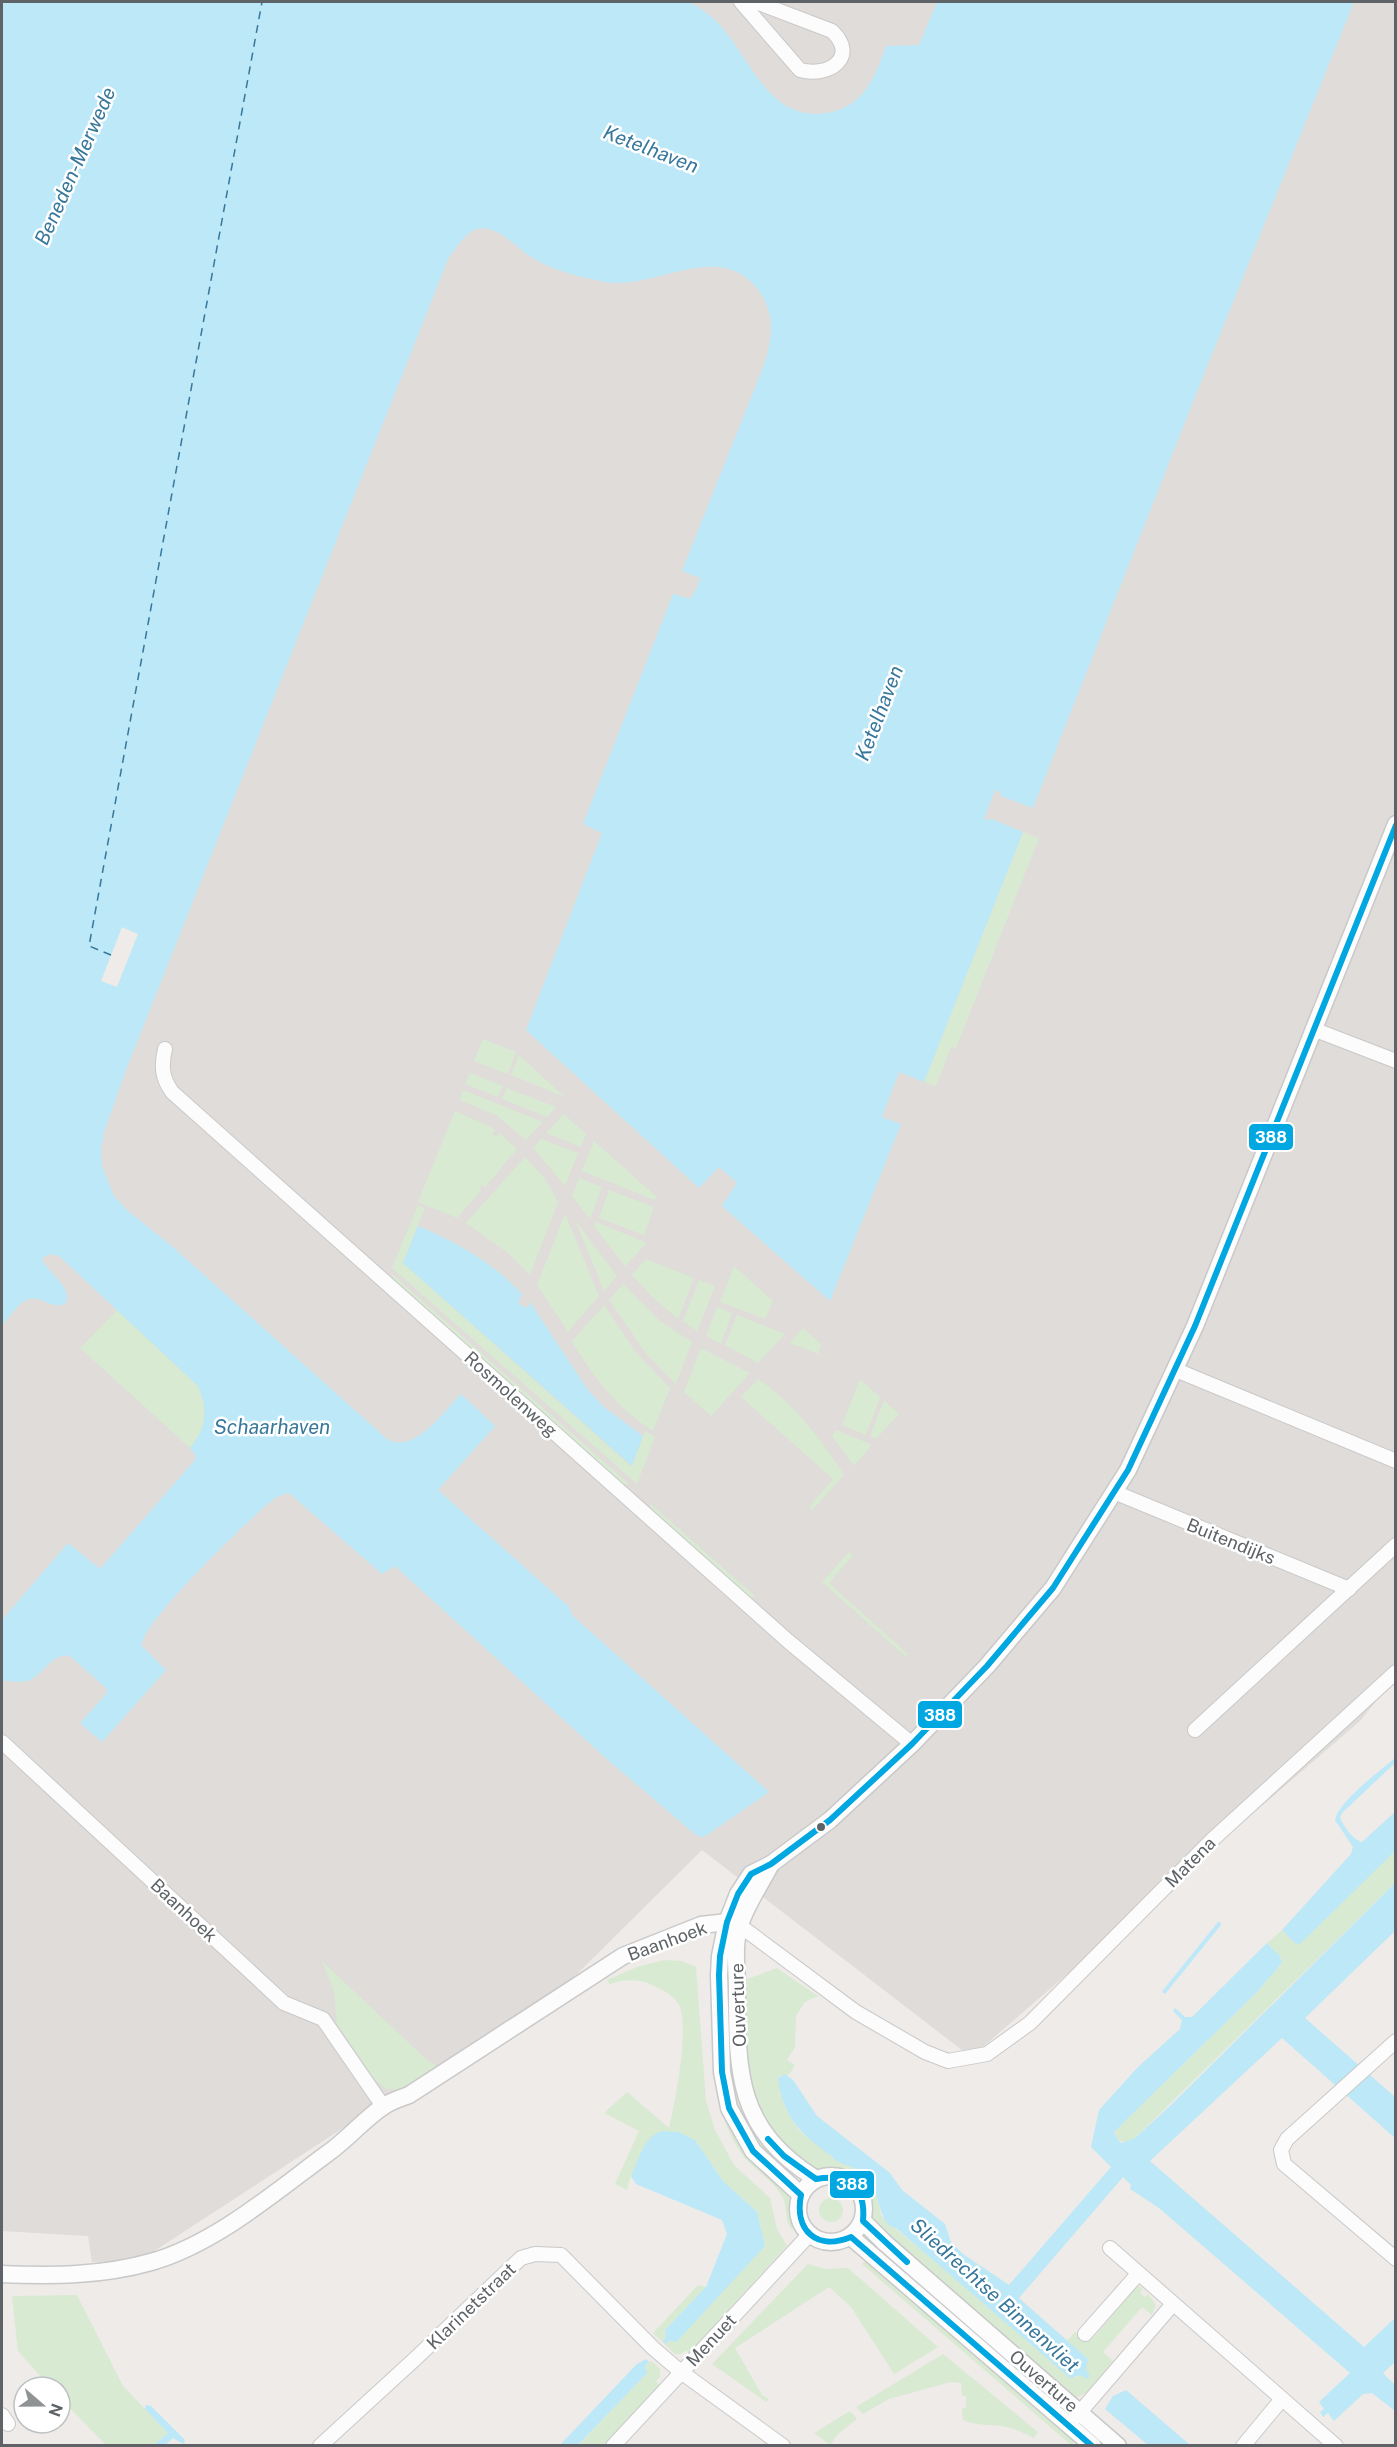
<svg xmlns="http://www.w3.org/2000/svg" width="1397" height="2447" viewBox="0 0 1397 2447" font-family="'Public Sans',sans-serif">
<rect width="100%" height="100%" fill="#eeebe8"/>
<!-- industrial -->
<path fill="#dfdcd9" d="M497 2H1395V1678L1360 1721 971 2057 702 1850 572 1979 139 2261 92 2262 88 2236 2 2231V1222Z"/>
<!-- green -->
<g fill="#d9ead3">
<path d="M1023 832 1039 838 956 1048 951 1047 936 1086 924 1082Z"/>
<path d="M483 1039 516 1052 508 1074 474 1061Z"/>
<path d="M519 1055 565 1097 511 1075Z"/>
<path d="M470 1073 503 1086 498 1097 465 1084Z"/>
<path d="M507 1088 556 1107 547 1117 502 1099Z"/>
<path d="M463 1090 543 1122 526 1140 496 1115 460 1100Z"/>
<path d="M455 1111 491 1127 496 1130 492 1134 496 1137 499 1133 517 1149 485 1187 482 1185 479 1188 481 1191 457 1218 418 1202Z"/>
<path d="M564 1114 586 1134 581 1147 546 1133Z"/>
<path d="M541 1139 578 1153 565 1186 533 1148Z"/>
<path d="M594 1141 657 1197 655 1200 582 1171Z"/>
<path d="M525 1157 545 1179 558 1202 530 1275 508 1253 466 1223Z"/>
<path d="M579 1178 602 1187 590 1219 572 1196Z"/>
<path d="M609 1190 654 1207 644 1235 599 1218Z"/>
<path d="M418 1205 425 1208 403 1263 631 1466 645 1431 655 1437 637 1484 392 1268Z"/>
<path d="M565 1214 599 1296 568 1332 537 1285Z"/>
<path d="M575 1220 617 1276 604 1291Z"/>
<path d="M596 1222 647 1243 625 1266 594 1226Z"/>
<path d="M646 1259 694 1278 678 1319 652 1297 632 1275Z"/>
<path d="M734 1266 773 1301 765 1319 720 1302Z"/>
<path d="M391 1273 629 1484H623L394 1280Z"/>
<path d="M699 1280 715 1286 697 1331 683 1321Z"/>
<path d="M623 1284 660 1321 692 1342 676 1384 647 1355 609 1300Z"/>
<path d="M604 1305 635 1351 670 1388 653 1431C618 1409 593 1377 572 1341Z"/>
<path d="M717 1307 732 1313 721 1344 706 1336Z"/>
<path d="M117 1310 197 1385C209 1408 207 1428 190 1448L80 1348Z"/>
<path d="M737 1315 785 1334 758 1363 725 1345Z"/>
<path d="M803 1328 821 1344 818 1354 790 1343Z"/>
<path d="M701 1348 750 1373 711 1416 684 1392Z"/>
<path d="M758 1379C795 1404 820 1438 844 1475L812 1510 809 1507 833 1479 741 1397Z"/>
<path d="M860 1379 880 1397 866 1435 842 1425Z"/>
<path d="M884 1400 899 1414 876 1439 870 1436Z"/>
<path d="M836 1430 872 1445 854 1466 832 1436Z"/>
<path d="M650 1503 756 1597H749L651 1509Z"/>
<path d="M849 1552 853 1555 829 1583 908 1654 905 1656 822 1582Z"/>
<path d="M1395 1851V1883L1135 2138 1128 2143 1118 2140 1114 2132 1257 1992 1282 1963 1280 1956 1267 1943 1282 1930 1295 1943Z"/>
<path d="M664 1960 682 1961 696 1967 706 2101 715 2130 734 2165 770 2198 777 2229 787 2246 689 2353 686 2350 681 2354H675L653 2333 698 2285 706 2287 665 2330 666 2337 663 2341 666 2343 765 2246 757 2212 723 2181 695 2140 631 2176 627 2190 615 2184 639 2131 604 2113 627 2092 669 2128C675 2104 690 2026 679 2005 672 1993 662 1990 650 1984 638 1979 620 1979 610 1985L607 1980 637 1967Z"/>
<path d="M322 1961 426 2059 443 2070 403 2090 387 2089 376 2081 337 2024 334 1992Z"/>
<path d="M777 1968 818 1996 805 2002 796 2016 795 2047 787 2060 795 2065 789 2075H782L778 2078 785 2107 798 2129 837 2161 852 2165 867 2176 876 2190 881 2216 893 2228H895L1076 2378 1085 2370 1088 2359 1067 2341 1075 2332 1084 2339 1088 2335 1093 2338 1130 2295 1126 2291 1136 2285 1143 2289 1140 2293 1145 2297 1148 2294 1156 2305 1152 2315 1142 2307 1103 2352 1113 2361 1086 2393 1073 2399 871 2221 865 2194 855 2180 838 2172H818L790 2154 758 2110 748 2073 742 1981Z"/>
<path d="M710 1982H715L722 2094 789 2194 792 2205 793 2230C783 2223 789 2203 780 2193 770 2179 755 2170 744 2157 707 2109 714 2040 710 1982Z"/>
<path d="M724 1988H734L740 2085 792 2169 785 2175 762 2154 734 2101 728 2058Z"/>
<circle cx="831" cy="2210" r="12"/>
<path d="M868 2258 1078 2438 1071 2445 862 2264Z"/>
<path d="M808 2264 825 2269 848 2268 938 2347 894 2374 851 2307 829 2287 735 2348 762 2395 769 2399 766 2402 712 2364Z"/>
<path d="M77 2295 123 2386 168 2433 154 2445H106L60 2398V2387H50L18 2351 12 2296Z"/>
<path d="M943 2354 1038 2432 1034 2438C1025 2434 1016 2429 1007 2427 993 2424 975 2426 963 2420L962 2409 966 2407V2396H962L961 2383 951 2382 889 2399 863 2414 856 2407Z"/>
<path d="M651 2361 660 2369V2377L656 2381 660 2385 603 2445 578 2446 646 2373 645 2366Z"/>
<path d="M850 2411 857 2419 838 2434 830 2445 814 2433Z"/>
</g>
<!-- water -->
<g fill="#bce8f8">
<path d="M2 2H688C698 6 706 12 714 19 750 53 766 123 827 113 864 107 875 77 886 46L919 45 937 2H1354L1204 374 1033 808 1001 796 1000 792 995 790 984 819 988 820 992 819 1023 832 924 1082 899 1072 882 1117 901 1124 830 1301 722 1206 737 1183 719 1167 699 1188 526 1030 602 833 583 824 673 594 690 599 697 588 700 578 682 571 764 365C772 339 776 315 759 291 718 236 653 294 601 281 576 276 550 270 528 255 515 246 496 224 477 229 465 232 457 248 449 257L126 1070 104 1132 101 1150 102 1166 114 1196 127 1210 174 1248 387 1439C414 1455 443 1412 461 1394L495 1426 438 1490 569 1607 572 1615 769 1792 707 1835 701 1837 696 1835 609 1761 395 1566 382 1574 289 1493C282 1494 274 1498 269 1503 248 1520 139 1625 142 1646L166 1670 102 1742 80 1723 107 1693V1689L70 1656C53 1652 44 1673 30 1680 23 1683 10 1681 2 1681V1620L68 1543 100 1569 195 1460 196 1456 190 1448C207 1428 209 1408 197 1385L59 1256 52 1254 43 1257 42 1260C49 1274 72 1286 66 1303 53 1311 43 1296 29 1299 18 1302 9 1318 2 1326Z"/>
<path d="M418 1226C458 1243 492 1262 522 1294L518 1304 528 1308 530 1302 588 1390 604 1407 643 1436 632 1466 403 1263Z"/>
<path d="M1395 1758V1763L1343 1812 1340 1817C1343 1826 1353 1840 1362 1842L1395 1812V1851L1300 1944 1295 1943 1282 1930 1351 1854 1353 1847 1335 1820C1340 1800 1379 1772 1395 1758Z"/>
<path d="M1395 1883V1931L1305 2018 1395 2097V2138L1282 2038 1150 2161 1364 2347 1395 2318V2362L1383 2373 1395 2385V2411L1372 2393 1363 2394 1334 2421 1328 2413 1323 2417 1320 2412 1324 2409 1319 2402 1350 2373 1159 2208 1130 2189 1131 2185 1123 2177 1019 2298 1088 2359 1086 2370 1090 2376 1087 2379 1081 2375 1070 2378 896 2228C877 2226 881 2189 866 2175 856 2166 847 2167 837 2161 834 2160 833 2157 830 2155 800 2133 783 2117 778 2078L785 2074 793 2080 817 2116 890 2173 902 2190 945 2224 951 2242 963 2254 1009 2285 1111 2167 1091 2147 1099 2110 1138 2067 1180 2029 1182 2020 1173 2011 1175 2008 1185 2017H1192L1267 1943 1280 1956 1282 1963 1257 1992 1114 2132 1118 2140 1122 2143 1135 2138 1172 2104Z"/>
<path d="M1218 1922H1220L1221 1925 1165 1994 1162 1992 1164 1989Z"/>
<path d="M662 2131 678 2132 695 2140 723 2181 757 2212 765 2246 682 2336 676 2342 670 2340 666 2344 663 2341 666 2337 665 2330 706 2287 727 2234 722 2220 636 2184 631 2176C639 2159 643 2138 662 2131Z"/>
<path d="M646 2359 649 2362 645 2366 647 2373 578 2445H560L637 2364Z"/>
<path d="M1126 2390 1190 2445H1148L1105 2409 1113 2396Z"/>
<path d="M146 2405 151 2406 184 2439 185 2442 183 2444 173 2438 165 2445H154L168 2433 145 2409Z"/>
</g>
<!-- pier -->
<path fill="#eeebe8" d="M122 927 138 934 117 987 101 981Z"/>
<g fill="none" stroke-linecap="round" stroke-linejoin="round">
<!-- ferry -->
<path stroke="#36779b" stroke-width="1.5" stroke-dasharray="8 6" stroke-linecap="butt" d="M111 955 89 946 262 2"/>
<!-- minor casing -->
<g stroke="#c9c9c9" stroke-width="16">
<g id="minor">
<path d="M741 2 800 70C829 78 859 57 832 31L756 2"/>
<path d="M1313 1029 1396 1061"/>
<path d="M165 1049C161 1066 162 1078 172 1092L788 1641 912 1744"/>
<path d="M1176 1370 1396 1461"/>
<path d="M1114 1492 1349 1589"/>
<path d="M1195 1730 1396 1545"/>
<path d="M2 1742 284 2003 323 2019 383 2106"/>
<path d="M739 1925 856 2012 925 2052 948 2061 987 2054 1030 2023 1212 1840 1396 1672"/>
<path d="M1396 2041 1287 2139 1281 2150 1284 2164 1396 2259"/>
<path d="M1110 2248 1336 2446"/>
<path d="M1085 2334 1138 2274"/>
<path d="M2 2415 8 2424"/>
<path d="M1074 2419 1173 2304"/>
<path d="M320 2446 416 2358 521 2258 535 2254 561 2255 653 2348 681 2372 783 2446"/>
<path d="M613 2446 809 2235"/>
<path d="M1243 2446 1282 2399"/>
</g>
</g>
<!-- tertiary casing -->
<g stroke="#c9c9c9" stroke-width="19">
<g id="tertiary">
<path d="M771 1864C761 1884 747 1903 740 1925 733 1945 737 1968 737 1988 737 2075 737 2129 816 2179"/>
<circle cx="831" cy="2209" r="33"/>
<path d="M801 2195 753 2151 729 2108 722 2072 719 1975 720 1956 727 1922 738 1894 751 1874 771 1864 830 1820 912 1744 987 1666 1053 1588 1128 1470 1195 1326 1396 824"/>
<path d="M863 2221 885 2243 1118 2446"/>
<path d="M851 2237 1093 2446"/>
<path d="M2 2274C51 2276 102 2276 151 2262 215 2244 275 2192 328 2153 348 2139 364 2119 384 2106 391 2101 401 2098 409 2095L623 1956 701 1925 727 1922 739 1925"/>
</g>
</g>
<!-- minor -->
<use href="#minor" stroke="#fcfcfc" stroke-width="14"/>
<!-- tertiary -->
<use href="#tertiary" stroke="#fcfcfc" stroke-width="16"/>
<!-- bus-1 casing -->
<g stroke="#fff" stroke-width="10">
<g id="bus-1">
<path d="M768 2139 784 2156 816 2179C849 2173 866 2187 863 2221L907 2262"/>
<path d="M1092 2446 851 2237C817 2251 794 2231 801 2195L753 2151 729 2108 722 2072 719 1975 720 1956 727 1922 738 1894 751 1874 771 1864 830 1820 912 1744 987 1666 1053 1588 1128 1470 1195 1326 1396 825"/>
</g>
</g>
<!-- bus-1 -->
<use href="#bus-1" stroke="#00a7e1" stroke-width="6"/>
</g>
<!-- markers -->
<circle fill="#5d6367" stroke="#fff" stroke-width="2" cx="821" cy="1827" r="5"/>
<g text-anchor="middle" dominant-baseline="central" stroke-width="5" stroke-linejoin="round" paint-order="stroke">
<!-- street labels -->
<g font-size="18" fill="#5d6367" stroke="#fff">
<text transform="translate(511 1394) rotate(42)">Rosmolenweg</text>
<text transform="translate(1231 1541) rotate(22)">Buitendijks</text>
<text transform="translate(1190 1862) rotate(-45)">Matena</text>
<text transform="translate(184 1910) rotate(43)">Baanhoek</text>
<text transform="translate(667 1941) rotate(-20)">Baanhoek</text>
<text transform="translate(738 2005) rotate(-92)">Ouverture</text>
<text transform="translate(471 2306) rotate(-44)">Klarinetstraat</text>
<text transform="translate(711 2340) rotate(-47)">Menuet</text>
<text transform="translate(1044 2381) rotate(41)">Ouverture</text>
</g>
<!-- water labels -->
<g font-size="20" font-style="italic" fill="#36779b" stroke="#fff">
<text transform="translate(651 149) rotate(21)">Ketelhaven</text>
<text transform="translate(75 166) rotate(-66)">Beneden-Merwede</text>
<text transform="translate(879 713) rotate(-69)">Ketelhaven</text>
<text x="272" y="1427">Schaarhaven</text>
<text transform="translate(995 2295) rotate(42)">Sliedrechtse Binnenvliet</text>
</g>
</g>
<g stroke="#fff" stroke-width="2">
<rect x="1248" y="1123" width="46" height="28" rx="6" fill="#00a7e1"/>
<rect x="917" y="1700" width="46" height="29" rx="6" fill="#00a7e1"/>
<rect x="829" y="2170" width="46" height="29" rx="6" fill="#00a7e1"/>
</g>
<g font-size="16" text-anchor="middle" font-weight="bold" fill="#fff">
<text x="1271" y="1143">388</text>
<text x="940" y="1721">388</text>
<text x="852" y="2190">388</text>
</g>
<!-- border -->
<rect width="1397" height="2447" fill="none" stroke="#5d6367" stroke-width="6"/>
<!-- north arrow -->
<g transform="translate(42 2405) rotate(110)"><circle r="28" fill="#ffffff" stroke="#bec1c2" stroke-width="1.5"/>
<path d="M0-4.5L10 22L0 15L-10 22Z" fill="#909394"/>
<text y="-9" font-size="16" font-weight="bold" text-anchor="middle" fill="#5d6367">N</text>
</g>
</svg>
